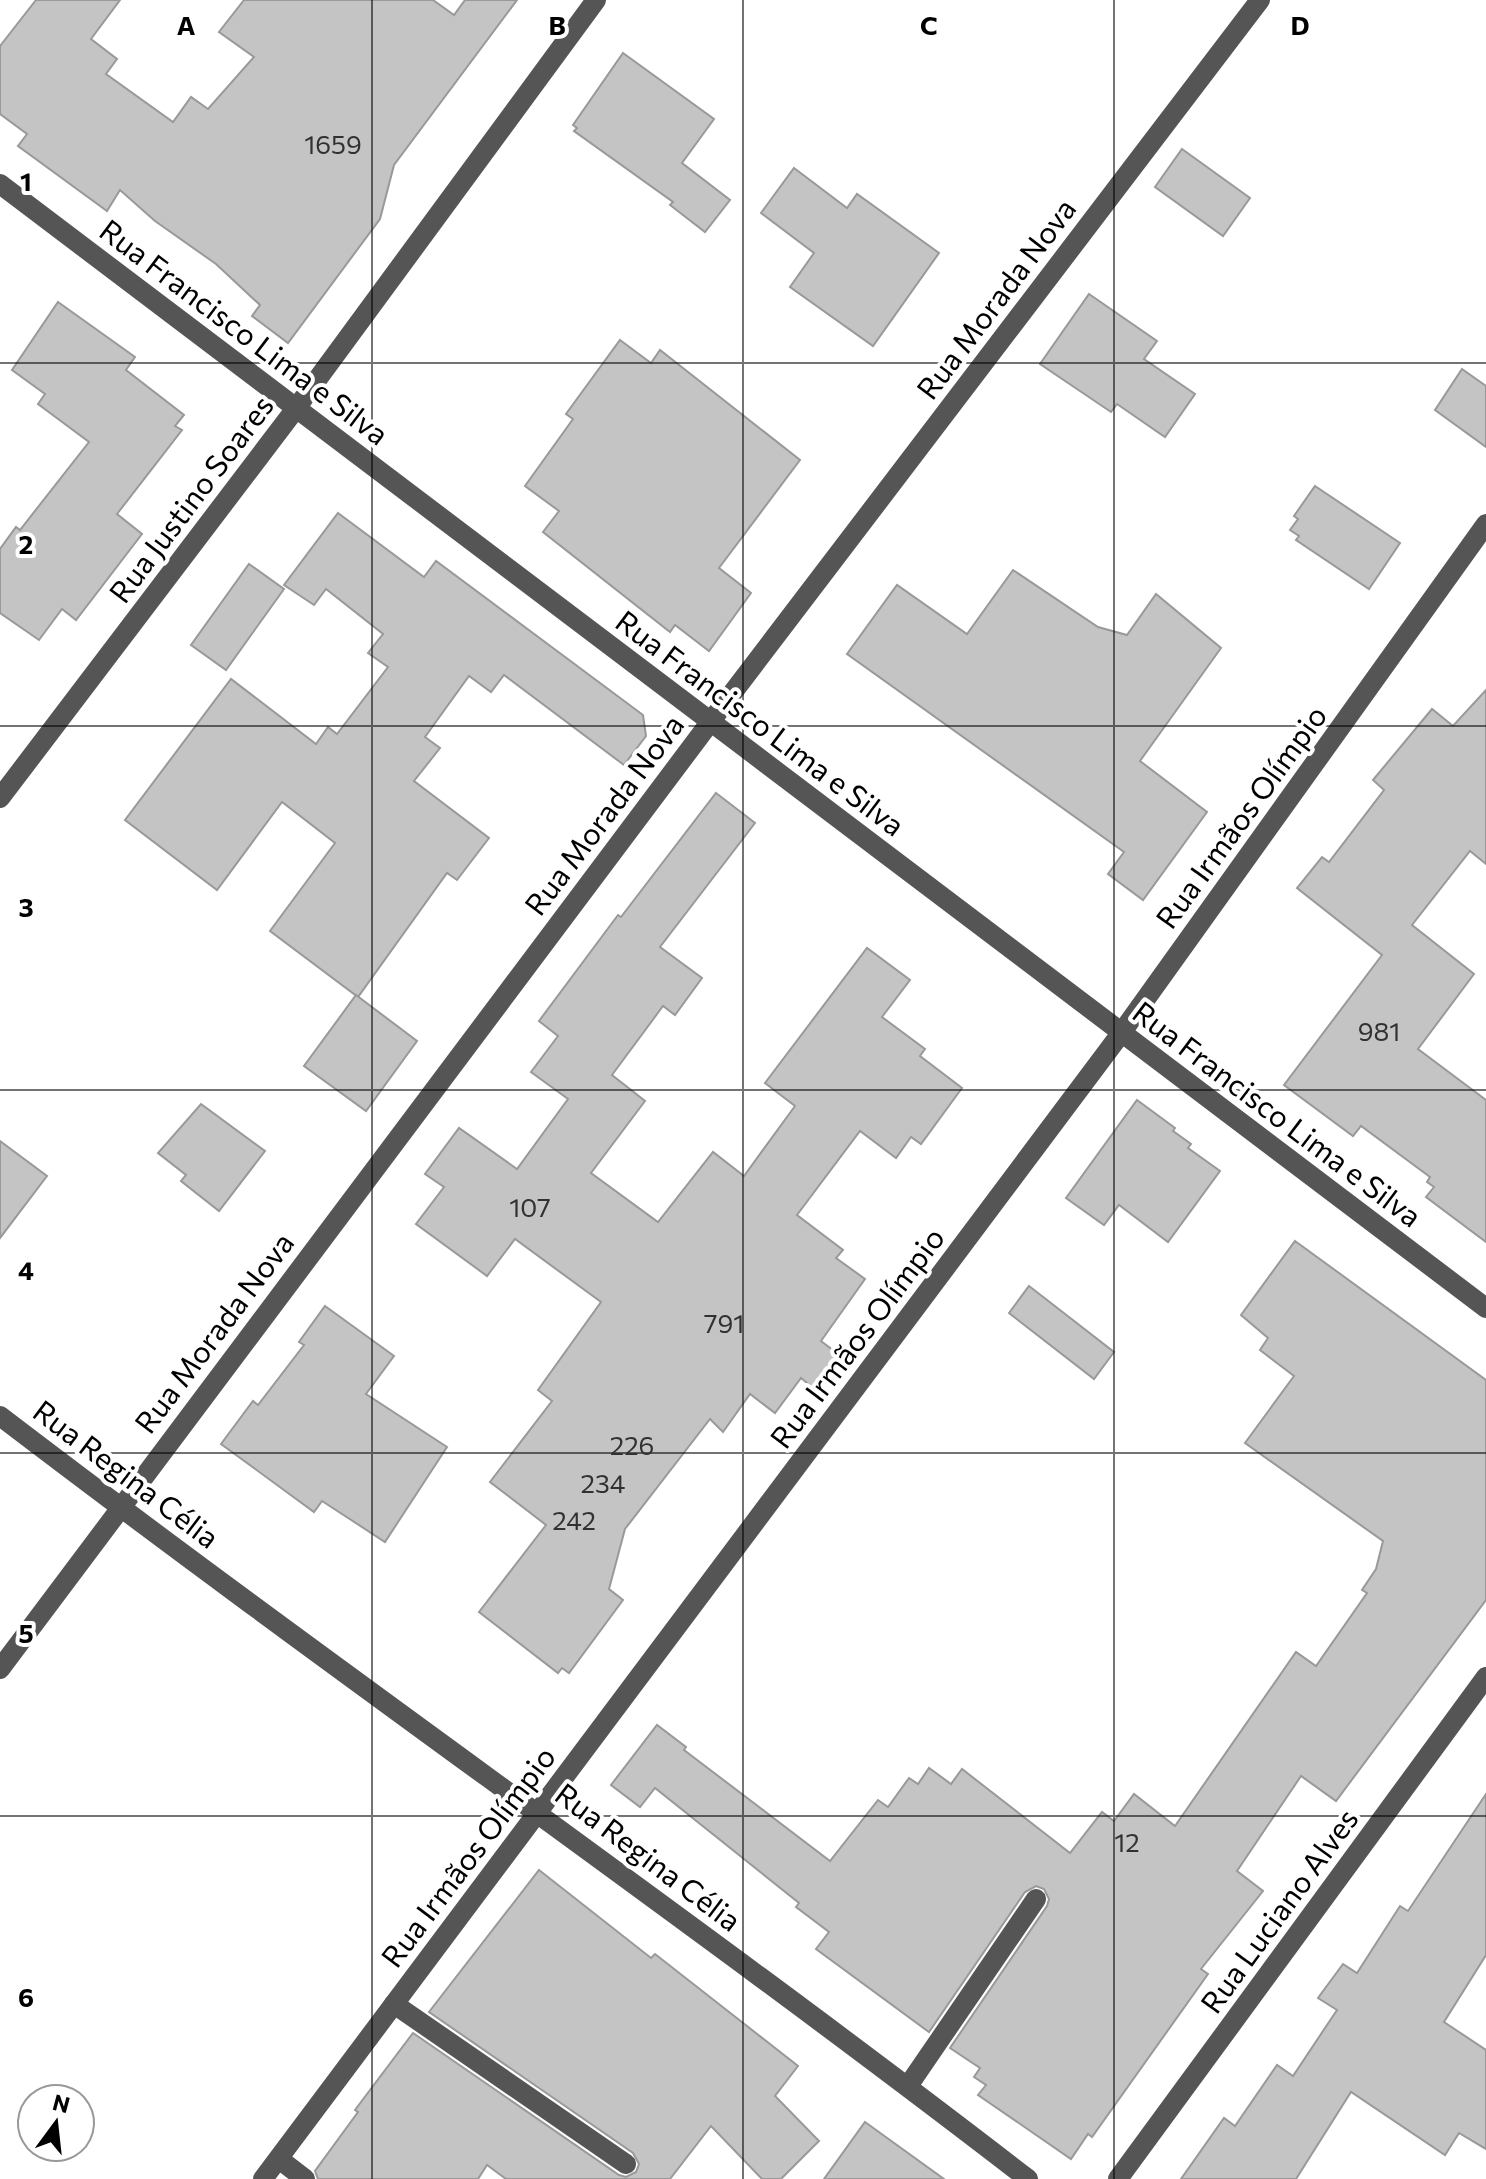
<svg xmlns="http://www.w3.org/2000/svg" width="1486" height="2179" viewBox="0 0 1486 2179" font-family="Commissioner,sans-serif">
<rect width="100%" height="100%" fill="#fff"/>
<!-- building -->
<g fill="#c4c4c4" stroke="#999" stroke-width="2">
<path d="M36 0H120L91 39 117 59 106 74 173 122 191 97 208 109 254 57 219 32 244 0H433L454 15 465 0H517L394 165 380 219 288 343 252 316 260 305 216 264 155 221 120 190 107 211 18 146 27 134 0 114V46Z"/>
<path d="M623 53 714 119 682 163 730 200 705 232 670 205 673 202 574 131 577 128 573 125Z"/>
<path d="M1182 149 1250 198 1223 236 1155 187Z"/>
<path d="M794 168 847 208 857 194 939 253 873 346 790 287 814 253 761 213Z"/>
<path d="M1089 294 1157 341 1144 359 1195 394 1165 437 1117 404 1111 412 1040 364Z"/>
<path d="M58 302 135 357 126 370 184 415 175 426 182 430 117 514 142 534 76 620 62 609 39 640 0 613V549L16 527 20 530 89 442 38 404 45 394 12 370Z"/>
<path d="M620 340 651 363 660 350 800 460 719 568 751 593 709 651 675 625 670 632 543 532 559 511 525 486 573 419 566 414Z"/>
<path d="M1462 369 1486 386V447L1435 410Z"/>
<path d="M1315 486 1400 543 1369 589 1296 540 1299 536 1290 530 1298 519 1294 516Z"/>
<path d="M338 513 424 577 436 561 643 715 646 736 624 765 504 675 491 692 469 676 425 737 440 748 414 781 489 838 457 880 447 873 358 997 270 931 335 843 282 802 217 890 125 820 231 679 316 744 328 727 337 734 388 667 368 653 383 634 326 589 314 605 284 585Z"/>
<path d="M249 564 284 589 226 670 191 645Z"/>
<path d="M1013 570 1098 627 1127 635 1156 594 1221 648 1140 761 1207 812 1143 900 1108 874 1124 852 847 654 897 585 967 634Z"/>
<path d="M1486 690V864L1470 851 1412 925 1474 974 1418 1049 1486 1100V1242L1426 1197 1434 1187 1427 1182 1430 1177 1361 1126 1353 1136 1284 1085 1382 955 1297 888 1322 857 1329 862 1384 790 1373 780 1432 709 1453 726Z"/>
<path d="M716 793 755 823 660 947 702 978 675 1015 663 1006 612 1075 645 1101 591 1173 658 1222 713 1152 744 1176 795 1106 765 1083 867 948 910 980 882 1017 925 1049 920 1056 962 1088 921 1144 911 1137 896 1158 860 1131 797 1215 843 1250 836 1258 865 1279 821 1341 838 1354 812 1387 801 1378 775 1413 750 1394 723 1432 710 1419 625 1529 609 1589 623 1600 569 1673 562 1668 558 1673 479 1612 546 1525 490 1482 552 1401 538 1390 601 1302 515 1239 487 1276 416 1224 444 1187 425 1174 459 1128 517 1169 568 1099 531 1072 558 1036 539 1021 618 915 621 917Z"/>
<path d="M356 995 417 1041 366 1111 304 1066Z"/>
<path d="M1137 1100 1175 1128 1173 1131 1191 1144 1188 1148 1220 1171 1168 1242 1119 1205 1104 1225 1066 1198Z"/>
<path d="M201 1104 265 1151 219 1211 181 1181 186 1175 158 1153Z"/>
<path d="M0 1141 47 1176 0 1238Z"/>
<path d="M1295 1241 1486 1380V1600L1336 1801 1301 1776 1237 1871 1263 1891 1201 1969 1208 1974 1092 2137 1088 2134 1071 2159 978 2095 986 2085 974 2077 980 2068 950 2048 1047 1906 1049 1899 1044 1889 1036 1886 1025 1892 929 2032 816 1949 829 1932 796 1907 799 1903 655 1788 640 1807 611 1785 657 1725 686 1747 684 1750 830 1861 878 1800 888 1807 909 1778 918 1784 929 1768 951 1784 962 1769 1070 1853 1102 1812 1114 1821 1134 1794 1175 1826 1296 1652 1316 1666 1367 1593 1362 1590 1376 1569 1383 1541 1245 1443 1294 1376 1260 1350 1268 1338 1241 1315Z"/>
<path d="M1029 1286 1114 1352 1094 1379 1009 1313Z"/>
<path d="M325 1306 394 1356 366 1394 447 1447 385 1542 322 1501 314 1512 221 1444 253 1401 258 1405 304 1345 299 1342Z"/>
<path d="M1486 1794V1955L1444 2022 1486 2050V2149L1459 2133 1445 2155 1351 2092 1296 2179H1181L1224 2118 1235 2126 1277 2065 1293 2076 1337 2010 1318 1998 1343 1964 1357 1973 1400 1906 1408 1911Z"/>
<path d="M539 1870 651 1958 655 1954 798 2066 775 2096 819 2141 781 2179H762L711 2126 670 2179H506L487 2165 478 2179H318L315 2171 358 2112 355 2110 413 2033 619 2175 626 2177 636 2172 639 2164 633 2153 429 2012Z"/>
<path d="M865 2122 944 2179H824Z"/>
</g>
<g fill="none" stroke-linecap="round" stroke-linejoin="round">
<!-- minor -->
<g stroke="#555" stroke-width="20">
<path d="M0 184 1486 1308"/>
<path d="M0 798 297 407 596 0"/>
<path d="M0 1416C339 1675 690 1918 1028 2179"/>
<path d="M0 1669 711 721 1260 0"/>
<path d="M394 2004 626 2164"/>
<path d="M908 2086 1036 1899"/>
<path d="M279 2159 305 2179"/>
<path d="M263 2179 1122 1032 1486 524"/>
<path d="M1118 2179 1486 1677"/>
</g>
</g>
<!-- grid -->
<path fill="none" stroke="#000" stroke-width="2" stroke-opacity="0.55" d="M372 0V2179M743 0V2179M1114 0V2179M0 363H1486M0 726H1486M0 1090H1486M0 1453H1486M0 1816H1486"/>
<g text-anchor="middle" dominant-baseline="central" stroke-width="8" stroke-linejoin="round" paint-order="stroke">
<!-- number labels -->
<g font-size="26" fill="#313131">
<text x="333" y="143">1659</text>
<text x="1379" y="1030">981</text>
<text x="530" y="1206">107</text>
<text x="724" y="1322">791</text>
<text x="632" y="1444">226</text>
<text x="603" y="1482">234</text>
<text x="574" y="1519">242</text>
<text x="1127" y="1841">12</text>
</g>
<!-- street labels -->
<g font-size="30" fill="#000" stroke="#fff">
<text transform="translate(995 298) rotate(-53)">Rua Morada Nova</text>
<text transform="translate(245 331) rotate(37)">Rua Francisco Lima e Silva</text>
<text transform="translate(190 498) rotate(-53)">Rua Justino Soares</text>
<text transform="translate(761 722) rotate(37)">Rua Francisco Lima e Silva</text>
<text transform="translate(603 814) rotate(-53)">Rua Morada Nova</text>
<text transform="translate(1240 816) rotate(-54)">Rua Irmãos Olímpio</text>
<text transform="translate(1278 1113) rotate(37)">Rua Francisco Lima e Silva</text>
<text transform="translate(213 1332) rotate(-53)">Rua Morada Nova</text>
<text transform="translate(856 1337) rotate(-53)">Rua Irmãos Olímpio</text>
<text transform="translate(127 1473) rotate(37)">Rua Regina Célia</text>
<text transform="translate(467 1856) rotate(-53)">Rua Irmãos Olímpio</text>
<text transform="translate(649 1856) rotate(37)">Rua Regina Célia</text>
<text transform="translate(1278 1910) rotate(-54)">Rua Luciano Alves</text>
</g>
</g>
<g font-size="26" text-anchor="middle" font-weight="bold" fill="#000" stroke="#fff" stroke-width="8" stroke-linejoin="round" paint-order="stroke">
<text x="186" y="35">A</text>
<text x="557" y="35">B</text>
<text x="929" y="35">C</text>
<text x="1300" y="35">D</text>
<text x="26" y="191">1</text>
<text x="26" y="554">2</text>
<text x="26" y="917">3</text>
<text x="26" y="1280">4</text>
<text x="26" y="1643">5</text>
<text x="26" y="2007">6</text>
</g>
<!-- north arrow -->
<g transform="translate(56 2123) rotate(15)"><circle r="38" fill="#ffffff" stroke="#999999" stroke-width="2"/>
<path d="M0-6L14 30L0 20L-14 30Z" fill="#000000"/>
<text y="-12" font-size="22" font-weight="bold" text-anchor="middle" fill="#000000">N</text>
</g>
</svg>
